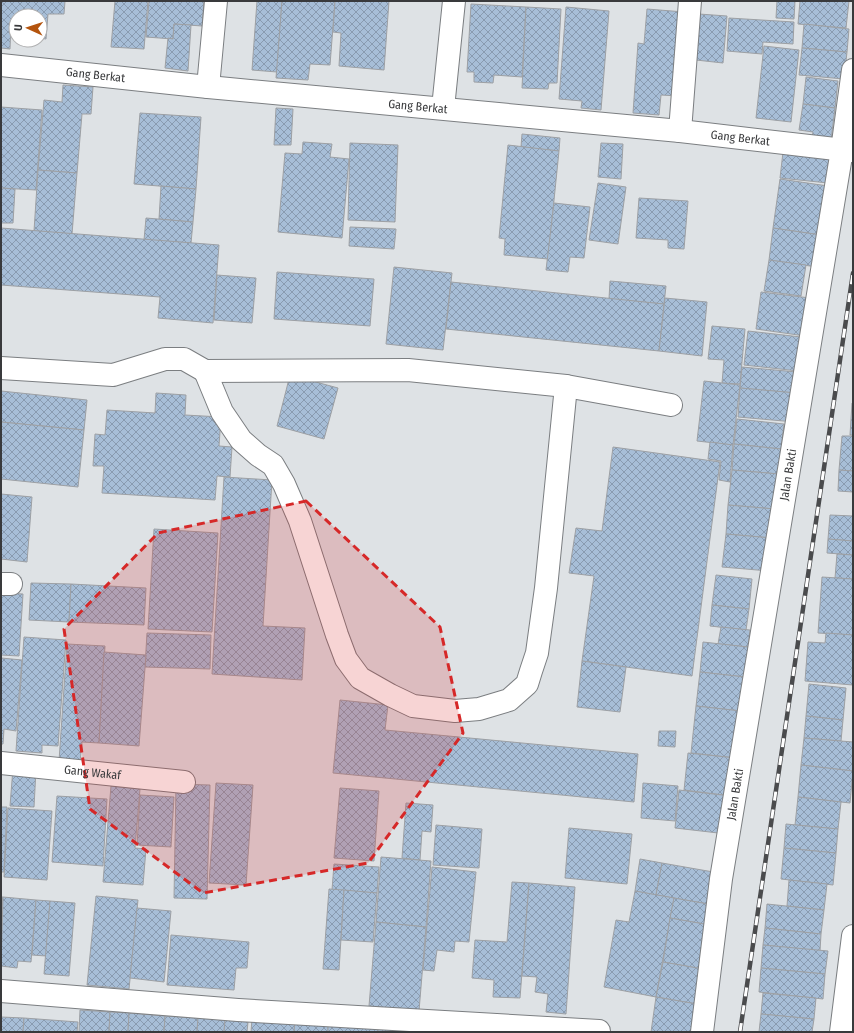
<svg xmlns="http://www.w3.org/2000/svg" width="854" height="1033" viewBox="0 0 854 1033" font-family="'Fira Sans Condensed',sans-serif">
<defs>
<pattern id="building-cross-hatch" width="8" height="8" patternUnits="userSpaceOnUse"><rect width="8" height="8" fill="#a7bed7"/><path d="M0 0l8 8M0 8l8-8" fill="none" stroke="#899bb0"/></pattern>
</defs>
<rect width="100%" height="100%" fill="#dee2e5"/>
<!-- building -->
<g fill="url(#building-cross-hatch)" stroke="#9da0a4">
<path d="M1 1H65L64 14H48L46 39 40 38V16H16V24L11 23 10 49 1 48Z"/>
<path d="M115 1H148L144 49 111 47Z"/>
<path d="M149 1H204L202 26 174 24 173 39 146 37Z"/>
<path d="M257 1H282L277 72 252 70Z"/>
<path d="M282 1H335L330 65 310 64 308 80 276 78Z"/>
<path d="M335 1H389L384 70 339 66 341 33 333 32Z"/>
<path d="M777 1H795L794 19 776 18Z"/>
<path d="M800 1H849L846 28 798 24Z"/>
<path d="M471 4 526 7 522 77 494 75 493 83 474 82V72H467Z"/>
<path d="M526 7 561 9 557 83H549L548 89 522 88Z"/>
<path d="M566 7 609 11 601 110 581 108 582 101 559 99Z"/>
<path d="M647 9 684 12 678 96 661 95 659 115 633 113 638 43 644 44Z"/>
<path d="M699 14 727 16 723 63 696 60Z"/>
<path d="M729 18 794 22 793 44 763 42 762 54 727 51Z"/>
<path d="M174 24 191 25 188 71 165 68 168 38 173 39Z"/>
<path d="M804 24 849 29 847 52 802 48Z"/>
<path d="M764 46 799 50 791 122 756 118Z"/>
<path d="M802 48 847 52 844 79 799 75Z"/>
<path d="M806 77 838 81 835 108 803 104Z"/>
<path d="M63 85 93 87 91 114H82L77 173 38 170 44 100 62 102Z"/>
<path d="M803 104 835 108 831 140 812 138 813 132 799 130Z"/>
<path d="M1 107 42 110 36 190 1 188Z"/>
<path d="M276 108 293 109 291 145H274Z"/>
<path d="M140 113 201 117 196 189 134 184Z"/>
<path d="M522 134 560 138 559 151 521 147Z"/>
<path d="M303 142 332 144 330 157 349 159 342 238 278 232 285 153 302 154Z"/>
<path d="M350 143 398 145 395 222 348 220Z"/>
<path d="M601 143 623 144 621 179 598 177Z"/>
<path d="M508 145 559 151 548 259 504 255 505 239 499 238Z"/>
<path d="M783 152 831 158 828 183 780 178Z"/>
<path d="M38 170 77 173 72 234 34 231Z"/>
<path d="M780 179 828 186 821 235 773 228Z"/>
<path d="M598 183 626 187 618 244 589 240Z"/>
<path d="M161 186 196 189 193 222 159 219Z"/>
<path d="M1 188 15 189 13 223H1Z"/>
<path d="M639 198 688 201 684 249 668 248V240L636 238Z"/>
<path d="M554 203 590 207 584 258 570 257 568 272 546 270Z"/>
<path d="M146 218 193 222 191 243 144 240Z"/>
<path d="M350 227 396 229 394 249 349 246Z"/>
<path d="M1 228 219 245 213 323 158 318 160 297 1 285Z"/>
<path d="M773 228 821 235 817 267 769 260Z"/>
<path d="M769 260 806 265 801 296 764 291Z"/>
<path d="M394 267 452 273 443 350 386 344Z"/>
<path d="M277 272 374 279 370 326 274 319Z"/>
<path d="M217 275 256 278 252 323 214 320Z"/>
<path d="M610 281 666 286 664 304 609 299Z"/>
<path d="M451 282 664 304 659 351 446 329Z"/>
<path d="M761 292 810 298 805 336 756 329Z"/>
<path d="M665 298 707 302 702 356 659 351Z"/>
<path d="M712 326 745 329 740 384 722 383 724 360 708 359Z"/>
<path d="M748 331 801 337 798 371 744 365Z"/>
<path d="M742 367 797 372 794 393 740 388Z"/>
<path d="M290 375 338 388 324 439 277 426Z"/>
<path d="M704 381 740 385 733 445 697 441Z"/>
<path d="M740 388 797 393 795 422 738 417Z"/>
<path d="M1 391 87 400 84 430 1 422Z"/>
<path d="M156 393 186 395 185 415 221 417 219 446 232 447 230 477 217 476 215 500 102 493 104 466H93L95 434 105 435 107 410 155 413Z"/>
<path d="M852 403H853V435H850Z"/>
<path d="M737 419 784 424 781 449 734 444Z"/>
<path d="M1 422 84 430 78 487 1 479Z"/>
<path d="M842 436H853V471L839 470Z"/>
<path d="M710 442 733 445 730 482 719 480 721 461 708 459Z"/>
<path d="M734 444 781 449 779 474 732 470Z"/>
<path d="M613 447 720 462 692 676 582 661 594 576 569 573 576 528 602 531Z"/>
<path d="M732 470 779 474 775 509 728 505Z"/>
<path d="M839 470 853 471V492L838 491Z"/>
<path d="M224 477 272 480 263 626 305 628 302 680 212 674Z"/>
<path d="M1 494 32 497 27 562 1 559Z"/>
<path d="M728 505 775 509 772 538 726 534Z"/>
<path d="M830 515 853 516V541L828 539Z"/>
<path d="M154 529 218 533 212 632 148 629Z"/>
<path d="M726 534 772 538 769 571 722 567Z"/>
<path d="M828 539 853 541V555L827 553Z"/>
<path d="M837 554 853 555V579L835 578Z"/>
<path d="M716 575 752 579 749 609 712 605Z"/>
<path d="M822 577 853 579V635L818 633Z"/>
<path d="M31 583 71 584 69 622 29 620Z"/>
<path d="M71 584 146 588 144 625 69 622Z"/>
<path d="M1 593 23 594 19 656 1 655Z"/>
<path d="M712 605 749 609 746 630 710 626Z"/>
<path d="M721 627 750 630 748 647 718 644Z"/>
<path d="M147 633 211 635 210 669 145 667Z"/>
<path d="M826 633 853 635V685L805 681 808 642 825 643Z"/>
<path d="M24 637 66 640 58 746 42 745V753L16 751Z"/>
<path d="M703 642 748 647 745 677 700 672Z"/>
<path d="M67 644 105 646 99 743 82 742 80 762 59 761Z"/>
<path d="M104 652 146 655 139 746 99 743Z"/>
<path d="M1 658 22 660 16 731 4 729 3 744H1Z"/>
<path d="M582 661 626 667 620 712 577 707Z"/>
<path d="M700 672 745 677 741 711 696 706Z"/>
<path d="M809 684 846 688 843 720 806 716Z"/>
<path d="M340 700 388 705 385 730 638 754 634 802 333 773Z"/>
<path d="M696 706 741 711 736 758 691 753Z"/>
<path d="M806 716 843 720 841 741 804 738Z"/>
<path d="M659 731H676L675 747 658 746Z"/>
<path d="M804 738 853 742V771L801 765Z"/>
<path d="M688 753 736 758 731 796 684 790Z"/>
<path d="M801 765 853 771 850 803 798 797Z"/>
<path d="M13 768 36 770 34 807 10 806Z"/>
<path d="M216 783 253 785 246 885 209 883Z"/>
<path d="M643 783 678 786 675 821 641 818Z"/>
<path d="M176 784 210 785 207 899 174 898Z"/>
<path d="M111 786 140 789 135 848 146 849 143 885 103 882Z"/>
<path d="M340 788 379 791 374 861 334 858Z"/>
<path d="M679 790 731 796 727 834 675 828Z"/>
<path d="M140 795 174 797 171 847 137 845Z"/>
<path d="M57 796 107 799 103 866 52 862Z"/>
<path d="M798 797 841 802 838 829 795 825Z"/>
<path d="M406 803 433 805 431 832 422 831 420 860 402 858Z"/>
<path d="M1 807H7L4 872H1Z"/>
<path d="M8 808 52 811 47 880 4 877Z"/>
<path d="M786 824 838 829 836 853 784 848Z"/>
<path d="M436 825 482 829 479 868 433 865Z"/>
<path d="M569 828 632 834 627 884 565 878Z"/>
<path d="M784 848 836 853 833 885 781 879Z"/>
<path d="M381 857 431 861 426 927 376 922Z"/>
<path d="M640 859 662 863 656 895 635 891Z"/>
<path d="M662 863 719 873 714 905 656 895Z"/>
<path d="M334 864 379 867 377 893 332 890Z"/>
<path d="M432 867 476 872 469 942 455 941 454 952 437 950 434 971 423 970Z"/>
<path d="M789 880 827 884 824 910 787 906Z"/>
<path d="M512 882 529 883 520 998 493 997 494 980 472 978 475 940 507 942Z"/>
<path d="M529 883 575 887 566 1014 546 1012 548 994 535 992 537 977 522 976Z"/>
<path d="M329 889 344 890 339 970 323 969Z"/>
<path d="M344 890 377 893 373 942 341 940Z"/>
<path d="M635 891 674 898 656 997 604 987 616 920 629 922Z"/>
<path d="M96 896 138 900 129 989 87 985Z"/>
<path d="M1 897H3L1 925Z"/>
<path d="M3 897 36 900 31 962 18 961 17 968 1 966Z"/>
<path d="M674 898 714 905 710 925 670 918Z"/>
<path d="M36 900 50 901 46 956 32 955Z"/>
<path d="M50 901 75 903 69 976 44 974Z"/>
<path d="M767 904 824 910 821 934 765 928Z"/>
<path d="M137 908 171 911 164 982 130 978Z"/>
<path d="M670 918 710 925 703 969 663 962Z"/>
<path d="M376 922 426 927 419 1011 369 1006Z"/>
<path d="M765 928 821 934 820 951 763 945Z"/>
<path d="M171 935 249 942 247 968H236L234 990 167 985Z"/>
<path d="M763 945 828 951 825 974 761 968Z"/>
<path d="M663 962 703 969 697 1004 656 997Z"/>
<path d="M761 968 825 974 823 999 759 992Z"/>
<path d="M763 993 816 998 814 1019 761 1014Z"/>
<path d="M656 997 697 1004 692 1032H651Z"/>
<path d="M80 1010 110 1012 109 1032H79Z"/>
<path d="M110 1012 129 1013 128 1032H109Z"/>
<path d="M129 1013 165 1016 164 1032H128Z"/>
<path d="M761 1014 814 1019 812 1032H759Z"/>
<path d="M165 1016 198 1018 197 1032H164Z"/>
<path d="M1 1017 24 1018 23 1032H1Z"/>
<path d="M24 1018 78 1022 77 1032H23Z"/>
<path d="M198 1018 225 1020 224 1032H197Z"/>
<path d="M252 1018 295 1021 294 1032H251Z"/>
<path d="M225 1020 248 1022 247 1032H224Z"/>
<path d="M295 1021 328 1023V1032H294Z"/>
<path d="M328 1023 378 1027V1032H328Z"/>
<path d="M378 1027 411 1029 410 1032H378Z"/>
</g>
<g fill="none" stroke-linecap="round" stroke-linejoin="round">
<!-- minor casing -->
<g stroke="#7b7e81" stroke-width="24">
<g id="minor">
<path id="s1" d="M1 65 208 87 680 131 853 151"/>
<path d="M208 87 216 1"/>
<path d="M443 108 454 1"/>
<path d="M680 131 690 1"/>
<path d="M1 368 113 375 165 359H184L205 371 408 370 566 386 671 405"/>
<path d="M205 371 222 412 241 440 258 455 273 465 284 484 300 521 337 635 346 659 360 678 390 695 413 706 455 711 479 709 509 700 527 684 531 671 537 653 546 588 566 386"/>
<path d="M1 584H11"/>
<path id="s2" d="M1 763 184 782"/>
<path d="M1 991 238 1010 599 1031"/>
<path id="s3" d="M702 1032 721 879 842 150 853 70"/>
<path d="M841 1032 853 936"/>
</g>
</g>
<!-- minor -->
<use href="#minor" stroke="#fff" stroke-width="22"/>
<!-- rail casing -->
<g stroke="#4a4b4d" stroke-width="4.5">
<path id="rail" d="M740 1032 853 273"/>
</g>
<!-- rail -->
<use href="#rail" stroke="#fff" stroke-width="3" stroke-dasharray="9" stroke-linecap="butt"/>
</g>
<!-- marked area -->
<path fill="#d62828" fill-opacity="0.2" stroke="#d62828" stroke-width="3" stroke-dasharray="8 5" stroke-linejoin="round" d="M306 501 440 627 463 733 368 863 203 893 90 809 64 629 158 533Z"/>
<g text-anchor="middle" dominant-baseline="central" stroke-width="3" stroke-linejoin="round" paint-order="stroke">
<!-- street labels -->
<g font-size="12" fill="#393a3c" stroke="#fff">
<text stroke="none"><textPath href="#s1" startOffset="95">Gang Berkat</textPath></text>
<text stroke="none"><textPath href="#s1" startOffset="419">Gang Berkat</textPath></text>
<text stroke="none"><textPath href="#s1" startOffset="743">Gang Berkat</textPath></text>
<text stroke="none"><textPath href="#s3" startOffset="564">Jalan Bakti</textPath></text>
<text stroke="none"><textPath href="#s2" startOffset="92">Gang Wakaf</textPath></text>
<text stroke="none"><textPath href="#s3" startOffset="240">Jalan Bakti</textPath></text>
</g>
</g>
<!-- border -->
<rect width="854" height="1033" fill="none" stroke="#393a3c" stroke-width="4"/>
<!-- north arrow -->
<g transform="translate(28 28) rotate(273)"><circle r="19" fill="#ffffff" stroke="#b0b0b1"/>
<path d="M0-3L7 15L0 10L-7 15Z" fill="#b4540d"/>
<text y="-6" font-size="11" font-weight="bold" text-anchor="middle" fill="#393a3c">U</text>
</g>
</svg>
